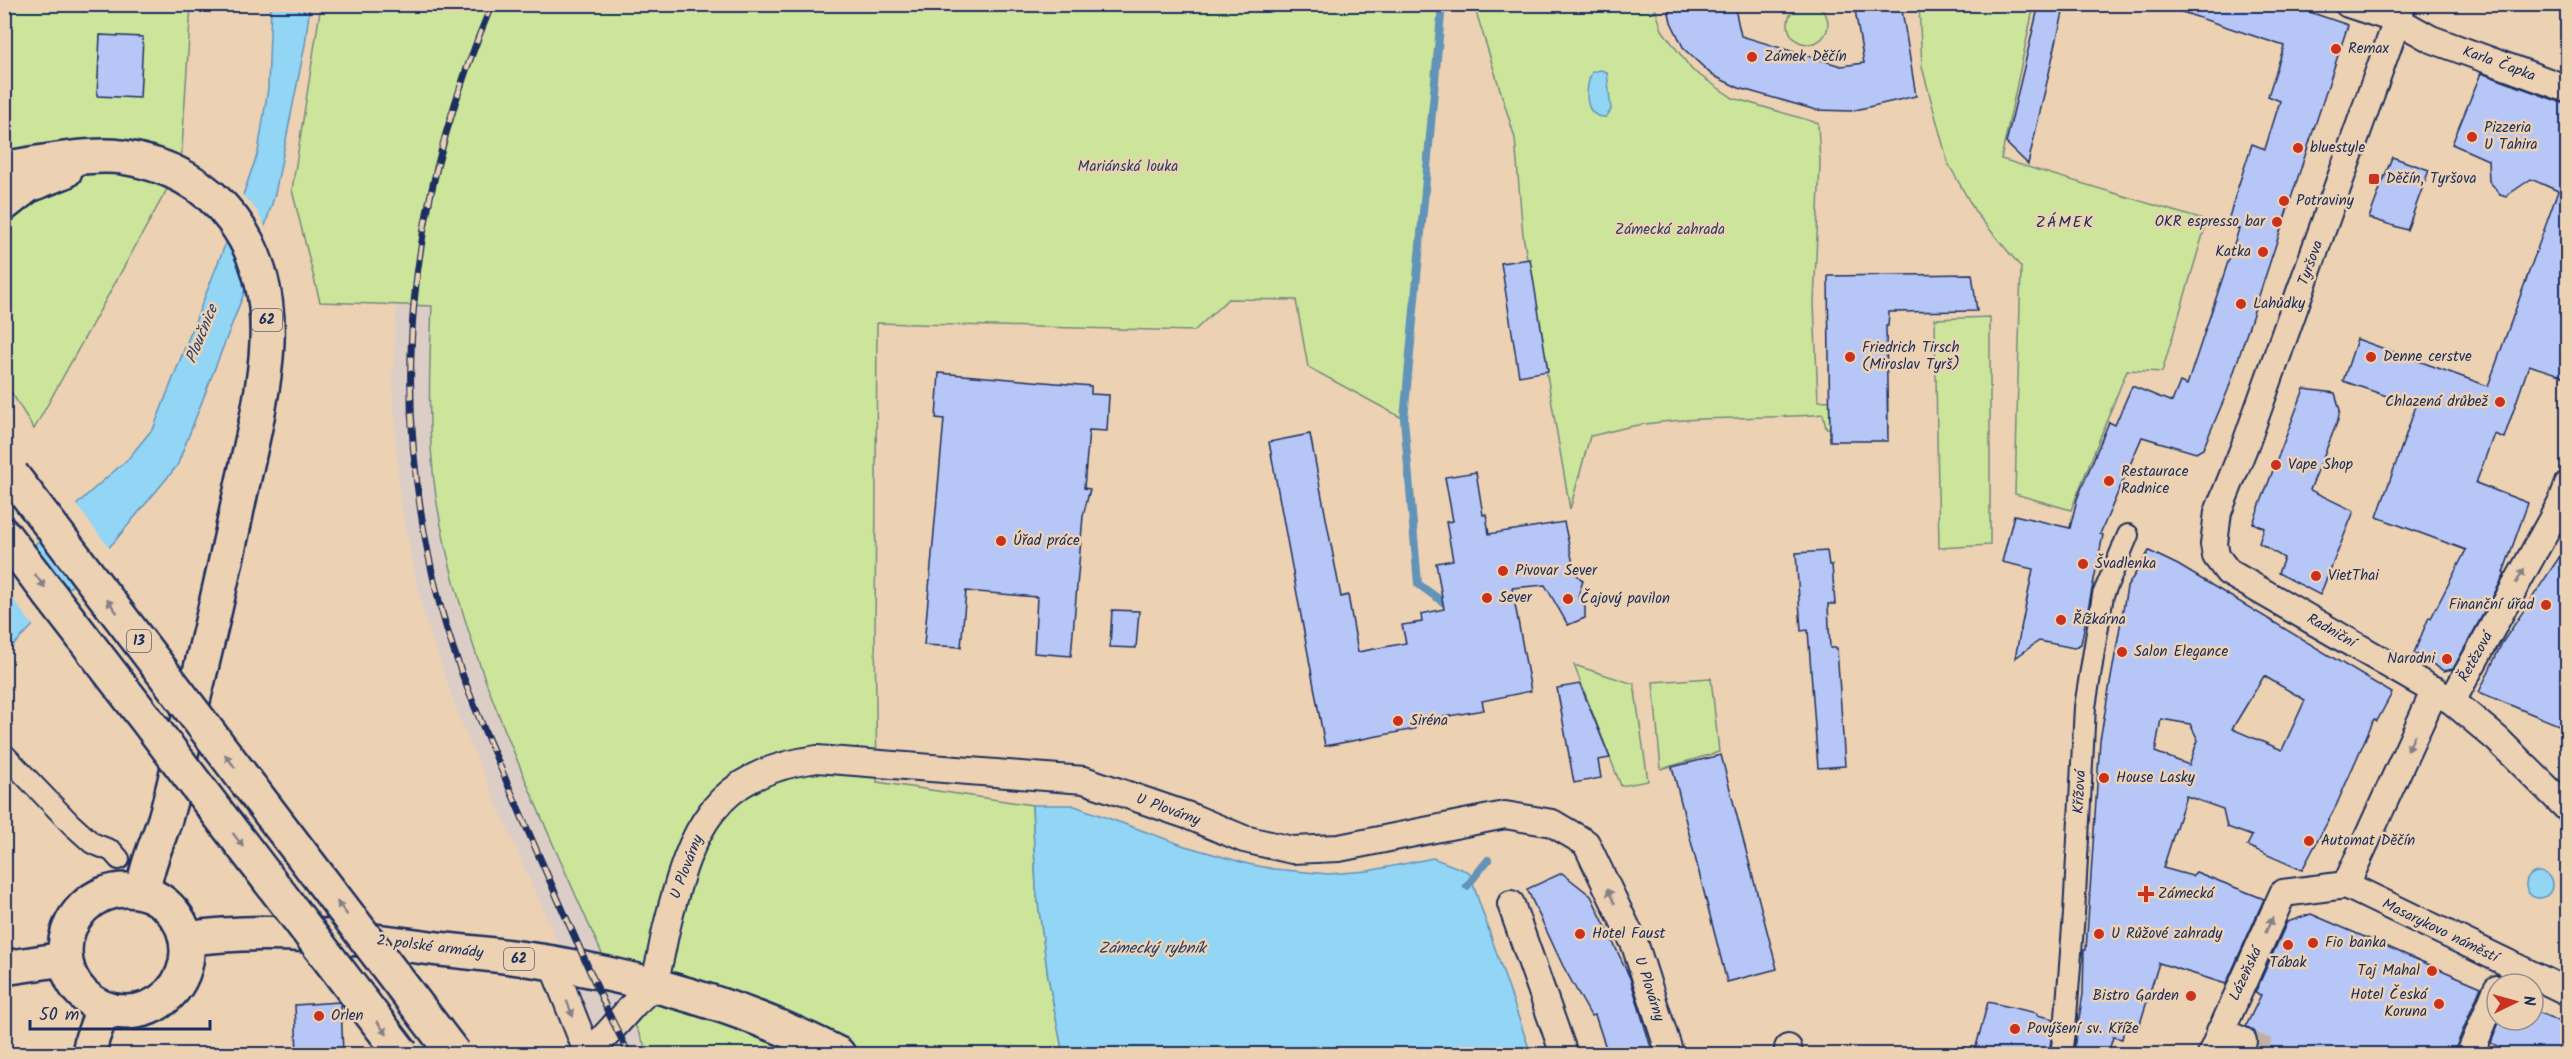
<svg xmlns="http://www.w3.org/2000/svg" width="2572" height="1059" viewBox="0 0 2572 1059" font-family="Kalam,sans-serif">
<rect width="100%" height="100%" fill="#ecd1b3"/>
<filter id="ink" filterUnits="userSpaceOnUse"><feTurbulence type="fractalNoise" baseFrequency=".0167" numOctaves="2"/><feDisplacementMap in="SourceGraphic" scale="12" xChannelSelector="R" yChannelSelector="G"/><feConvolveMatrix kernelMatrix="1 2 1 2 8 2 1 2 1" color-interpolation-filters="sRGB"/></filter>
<g filter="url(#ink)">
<!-- built -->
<path fill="#dccec7" d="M513 5 436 495 458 603 494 707 624 1004 649 1054H609L591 1019 460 720 423 612 400 500 392 382 399 265Z"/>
<!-- green -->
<g fill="#cce59b" stroke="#748a7c" stroke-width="1.5">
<circle cx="1808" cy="24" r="20"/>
<path d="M5 5H191L181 164 34 429 5 382Z"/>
<path d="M321 5H1442L1404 419 1308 367 1296 300 1228 299 1194 331 877 323 875 633 877 782 1032 805 1036 887 1048 977 1063 1054H649C615 985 584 914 553 844 503 729 456 622 436 497 427 434 429 369 432 306L320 302 292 190Z"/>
<path d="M1474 5H1654L1662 30 1692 70 1733 98 1818 123 1820 164 1814 303 1818 401 1888 399V428H1826L1823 414C1762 420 1700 415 1639 425 1623 427 1607 433 1590 436L1570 509 1523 235 1515 138Z"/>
<path d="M1919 5H2034L2001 159 2207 221 2162 372 2127 370 2071 510 2015 494 2021 267 1976 213 1948 163 1922 67Z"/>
<path d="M1990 317V545L1939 548 1935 319Z"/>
<path d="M1574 665 1634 684 1648 781 1621 786Z"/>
<path d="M1711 678 1719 752 1661 769 1653 682Z"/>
</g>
<!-- water -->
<g fill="#92d5f4" stroke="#6293b8" stroke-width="1.5">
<path d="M271 5H310L305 45 275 194 244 293 177 466 114 542 5 654V573L89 493 128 459 154 427 230 232 258 152 268 88Z"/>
<path d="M1600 70 1607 72 1611 110 1606 117C1582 118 1585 86 1592 72Z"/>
<path d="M1032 805H1072L1185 846 1248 864 1274 869 1328 874 1368 871 1433 858 1469 872 1531 1054H1063L1048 977 1036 887Z"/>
<circle cx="2539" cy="885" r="13"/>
</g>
<!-- pier -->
<g fill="#ecd1b3">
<path d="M241 193 257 211 267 230 246 294 239 265 225 239Z"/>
<path d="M74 502 111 550 74 588 37 538Z"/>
<path d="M31 543 69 593 35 628 4 588V569Z"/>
</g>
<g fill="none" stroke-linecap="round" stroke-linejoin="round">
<!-- stream -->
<g stroke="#6293b8" stroke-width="8">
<path d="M1442 4 1404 419 1418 584 1450 607"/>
<path d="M1467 886 1488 860"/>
</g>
</g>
<!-- building -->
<g fill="#b6c6f6" stroke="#1b2f5e" stroke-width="1.5" fill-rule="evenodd">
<path d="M1667 4H1734L1741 36 1841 66 1864 63 1854 4H1901L1916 96 1851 111 1816 110 1739 88 1712 75 1684 49 1671 22Z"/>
<path d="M2039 4H2065L2028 164 2006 143Z"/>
<path d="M2171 4H2286L2348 25 2228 390 2203 449 2196 453 2142 437 2100 534 2103 535 2081 644 2074 648 2039 641 2015 658 2033 569 2002 562 2014 515 2070 528 2077 499 2109 422 2115 425 2132 386 2172 402 2180 382 2187 385 2239 229 2227 224 2237 190 2252 144 2265 149 2280 101 2268 96 2284 46 2170 8Z"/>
<path d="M100 35 143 37 140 98 97 96Z"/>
<path d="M2481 73 2568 105V378L2529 365 2504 438 2494 434 2476 483 2528 503 2503 573 2505 574 2453 669 2444 671 2414 653 2429 617 2431 618 2466 550 2377 517 2416 406 2343 381 2357 339 2488 386 2558 191 2531 179 2506 196 2500 194 2489 181 2488 160 2452 144Z"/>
<path d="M2392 157 2429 170 2407 230 2369 218Z"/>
<path d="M1530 259 1548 371 1519 376 1501 263Z"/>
<path d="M1972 274 1977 311 1889 312 1888 326H1886L1888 441H1830L1828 276Z"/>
<path d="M939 373 1091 386V394L1109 395 1107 431 1089 430 1084 488 1090 489 1083 516 1071 656 1034 653 1037 597 966 591 961 647 924 645 944 419 936 418Z"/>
<path d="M2304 389 2335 393 2340 410 2338 420 2310 490 2354 511 2320 595 2278 573 2284 558 2259 543 2264 528 2253 523Z"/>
<path d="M1310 434 1341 597 1348 595 1358 652 1406 643 1402 625 1422 622 1421 614 1444 609 1436 563 1453 560 1446 522 1453 521 1445 477 1476 472 1483 515 1486 514 1489 534 1564 522 1575 573 1583 581 1578 596 1585 607V618L1568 625 1545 585 1512 588 1531 691 1482 701 1484 710 1414 722 1415 729 1325 746 1269 442Z"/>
<path d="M2568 544V729L2479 692 2502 643Z"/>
<path d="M1827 551 1829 565H1832L1835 604H1828L1830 648H1837L1845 766 1818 768 1808 630 1801 631 1796 553Z"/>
<path d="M2149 551 2178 565 2392 693 2377 721 2374 719 2336 806 2302 870 2247 846 2252 836 2227 827 2223 809 2186 796 2163 868 2192 876 2196 872 2264 899 2226 984 2159 963 2139 1027 2125 1025 2122 1039 2113 1037 2108 1054H2073L2083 994 2084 950H2086L2100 740 2127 587ZM2264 676 2305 700 2282 750 2232 729ZM2161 719 2190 724 2198 740 2189 765 2155 752Z"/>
<path d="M1112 610 1139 611 1136 648 1110 647Z"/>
<path d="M1580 684 1610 758 1598 760 1601 778 1574 783 1557 688Z"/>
<path d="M1721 755 1777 969 1727 982 1672 767Z"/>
<path d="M1562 873 1591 896 1630 978 1653 1054H1608L1595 1015 1591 1016 1563 966 1527 889Z"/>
<path d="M2311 914 2481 987 2453 1054H2248L2256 1047 2258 1040 2255 1032 2246 1026 2261 995 2255 993 2287 922Z"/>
<path d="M339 1002 341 1005 343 1054H297L295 1005Z"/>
<path d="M1988 1002 2037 1013V1015L2054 1019 2049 1054H1974Z"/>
<path d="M2533 1010 2568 1025V1054H2496L2499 1047 2491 1043 2500 1020H2533Z"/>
</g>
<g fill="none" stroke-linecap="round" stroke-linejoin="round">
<!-- minor-tunnel -->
<path stroke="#c2b1a2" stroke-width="26" stroke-dasharray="26 13" stroke-linecap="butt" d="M2243 1041 2273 1054"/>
<!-- pedestrian casing -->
<g stroke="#1b2f5e" stroke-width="24">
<g id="pedestrian">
<path d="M4 754 71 824 92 843 112 851 119 859"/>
<path d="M2061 1054 2066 1017 2074 914 2085 707 2103 595 2128 535"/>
</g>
</g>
<!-- minor casing -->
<g stroke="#1b2f5e" stroke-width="30">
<g id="minor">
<path d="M2348 4 2397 20 2431 39 2568 89"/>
<path d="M2403 4 2247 440 2218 512 2214 544 2216 556 2228 572 2452 701 2497 739 2568 809"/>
<path d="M2452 701 2562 501 2568 485"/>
<path d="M2346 885 2435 690"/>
<path d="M1511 904 1564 1054"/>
<path d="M552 963 588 1054"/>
<path d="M2220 1031 2243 1041"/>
<path d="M1788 1048 1789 1054"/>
<path d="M588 1054C604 1038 619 1021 634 1004 640 998 649 991 653 984 660 967 663 940 668 922 691 829 714 773 817 759L1084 780 1189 816 1244 839 1292 850 1339 848 1505 815 1552 823 1586 843 1635 945 1670 1054"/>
<path d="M2211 1054 2283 893 2346 885 2568 992"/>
<path d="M2470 1054 2497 989"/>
</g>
</g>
<!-- secondary casing -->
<g stroke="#1b2f5e" stroke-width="38">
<path id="secondary" d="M4 968 64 959"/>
</g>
<!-- primary casing -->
<g stroke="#1b2f5e" stroke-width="38">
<g id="primary">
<path d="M4 169C35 163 93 153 122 157 220 172 271 247 267 342 265 397 246 464 235 519 221 584 206 649 190 713 182 749 175 785 165 819 157 844 146 866 143 892"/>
<path d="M4 204 27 186 65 171"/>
<path d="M4 535 152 727"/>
<circle cx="126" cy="951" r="61"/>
<path d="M186 939C268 927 350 937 431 948 471 953 513 956 553 963 653 981 748 1008 838 1054"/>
<path d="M89 1054 92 1039 103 1009"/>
</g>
</g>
<!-- pedestrian -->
<use href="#pedestrian" stroke="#ecd1b3" stroke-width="20"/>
<!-- minor -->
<use href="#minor" stroke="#ecd1b3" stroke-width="26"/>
<!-- secondary -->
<use href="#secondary" stroke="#ecd1b3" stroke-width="33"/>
<!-- primary -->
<use href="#primary" stroke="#ecd1b3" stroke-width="33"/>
<!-- rail casing -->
<g stroke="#1b2f5e" stroke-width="7">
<path id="rail" d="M492 4C408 202 386 396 440 605 458 673 488 739 516 803 546 873 577 942 608 1012L629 1054"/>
</g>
<!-- rail -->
<use href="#rail" stroke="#ecd1b3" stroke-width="4.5" stroke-dasharray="14" stroke-linecap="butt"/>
<!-- primary-bridge casing -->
<g stroke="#1b2f5e" stroke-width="38" stroke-linecap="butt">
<g id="primary-bridge">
<path d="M12 475 454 1054"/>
<path d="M152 727 402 1054"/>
</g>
</g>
<!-- primary-bridge -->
<use href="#primary-bridge" stroke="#ecd1b3" stroke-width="33"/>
</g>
<!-- one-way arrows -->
<defs><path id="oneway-solid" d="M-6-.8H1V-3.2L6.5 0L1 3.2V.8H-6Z" transform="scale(1.5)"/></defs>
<g fill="#848088">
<use href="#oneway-solid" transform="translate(2520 576) rotate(-61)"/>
<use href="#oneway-solid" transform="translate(40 581) rotate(53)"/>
<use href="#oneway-solid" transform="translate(112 606) rotate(-127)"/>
<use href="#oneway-solid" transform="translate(2411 743) rotate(114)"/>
<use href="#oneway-solid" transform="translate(230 761) rotate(-127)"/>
<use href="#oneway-solid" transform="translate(238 840) rotate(53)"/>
<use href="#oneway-solid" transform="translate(1611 896) rotate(-116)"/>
<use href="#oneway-solid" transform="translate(342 908) rotate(-127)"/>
<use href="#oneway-solid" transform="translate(2269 925) rotate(-65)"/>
<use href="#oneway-solid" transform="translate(570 1009) rotate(68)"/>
<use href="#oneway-solid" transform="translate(382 1028) rotate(53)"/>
</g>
</g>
<!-- markers -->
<g fill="#c8321e" stroke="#ecd1b3" stroke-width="2">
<circle cx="2336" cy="49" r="6"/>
<circle cx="1752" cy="57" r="6"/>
<circle cx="2472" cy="137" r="6"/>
<circle cx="2298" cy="148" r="6"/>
<rect x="2368" y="173" width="12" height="12" rx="3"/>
<circle cx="2284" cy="201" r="6"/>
<circle cx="2277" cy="222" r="6"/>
<circle cx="2263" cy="252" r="6"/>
<circle cx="2241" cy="304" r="6"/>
<circle cx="1850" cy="357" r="6"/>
<circle cx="2371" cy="357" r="6"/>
<circle cx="2500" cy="402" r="6"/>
<circle cx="2276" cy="465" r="6"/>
<circle cx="2109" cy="481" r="6"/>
<circle cx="1001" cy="541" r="6"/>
<circle cx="2083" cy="564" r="6"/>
<circle cx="1503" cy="571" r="6"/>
<circle cx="2316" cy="576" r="6"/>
<circle cx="1487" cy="598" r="6"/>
<circle cx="1568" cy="599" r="6"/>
<circle cx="2546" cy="605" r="6"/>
<circle cx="2061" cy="620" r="6"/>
<circle cx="2122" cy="652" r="6"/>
<circle cx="2447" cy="659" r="6"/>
<circle cx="1398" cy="721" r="6"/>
<circle cx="2104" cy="778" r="6"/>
<circle cx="2309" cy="841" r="6"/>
<path d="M2143 885h6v6h6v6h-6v6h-6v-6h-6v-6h6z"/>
<circle cx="1580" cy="934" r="6"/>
<circle cx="2099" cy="934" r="6"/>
<circle cx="2313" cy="943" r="6"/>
<circle cx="2288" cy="945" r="6"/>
<circle cx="2432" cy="971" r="6"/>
<circle cx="2191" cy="996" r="6"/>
<circle cx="2439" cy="1004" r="6"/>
<circle cx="319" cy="1016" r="6"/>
<circle cx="2015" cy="1029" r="6"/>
</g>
<g text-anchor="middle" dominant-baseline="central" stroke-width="5" stroke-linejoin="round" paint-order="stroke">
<!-- shield labels -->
<g fill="#ecd1b3" stroke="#5a6078" stroke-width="1.5">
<rect x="252" y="309" width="30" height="22" rx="4.5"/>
<rect x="127" y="630" width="24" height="22" rx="4.5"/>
<rect x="504" y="948" width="30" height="22" rx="4.5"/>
</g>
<g font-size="14" font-weight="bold" fill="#1b2f5e">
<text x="267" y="320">62</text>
<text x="139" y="641">13</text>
<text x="519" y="959">62</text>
</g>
<!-- poi labels -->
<g font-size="15" fill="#1b2f5e" stroke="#ecd1b3" text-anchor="start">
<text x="2348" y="49">Remax</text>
<text x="1764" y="57">Zámek Děčín</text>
<text x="2484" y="128">Pizzeria<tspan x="2484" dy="17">U Tahira</tspan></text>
<text x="2310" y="148">bluestyle</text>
<text x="2386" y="179">Děčín, Tyršova</text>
<text x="2296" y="201">Potraviny</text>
<text x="2265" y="222" text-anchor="end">OKR espresso bar</text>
<text x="2251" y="252" text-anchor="end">Katka</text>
<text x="2253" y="304">Lahůdky</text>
<text x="1862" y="348">Friedrich Tirsch<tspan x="1862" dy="17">(Miroslav Tyrš)</tspan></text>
<text x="2383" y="357">Denne cerstve</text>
<text x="2488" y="402" text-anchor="end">Chlazená drůbež</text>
<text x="2288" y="465">Vape Shop</text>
<text x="2121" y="472">Restaurace<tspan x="2121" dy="17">Radnice</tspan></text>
<text x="1013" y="541">Úřad práce</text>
<text x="2095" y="564">Švadlenka</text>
<text x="1515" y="571">Pivovar Sever</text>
<text x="2328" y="576">VietThai</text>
<text x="1499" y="598">Sever</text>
<text x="1580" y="599">Čajový pavilon</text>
<text x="2534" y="605" text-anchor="end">Finanční úřad</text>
<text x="2073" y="620">Řížkárna</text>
<text x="2134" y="652">Salon Elegance</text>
<text x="2435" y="659" text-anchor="end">Narodni</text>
<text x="1410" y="721">Siréna</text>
<text x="2116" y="778">House Lasky</text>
<text x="2321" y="841">Automat Děčín</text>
<text x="2158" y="894">Zámecká</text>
<text x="1592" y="934">Hotel Faust</text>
<text x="2111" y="934">U Růžové zahrady</text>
<text x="2325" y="943">Fio banka</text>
<text x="2288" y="963" text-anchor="middle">Tábak</text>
<text x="2420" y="971" text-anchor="end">Taj Mahal</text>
<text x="2427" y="995" text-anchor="end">Hotel Česká<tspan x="2427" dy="17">Koruna</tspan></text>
<text x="2179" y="996" text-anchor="end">Bistro Garden</text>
<text x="331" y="1016">Orlen</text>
<text x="2027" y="1029">Povýšení sv. Kříže</text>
</g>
<!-- street labels -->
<g font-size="15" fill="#1b2f5e" stroke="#ecd1b3">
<text transform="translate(2499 64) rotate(20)">Karla Čapka</text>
<text transform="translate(2311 263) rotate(-70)">Tyršova</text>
<text transform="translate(2331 631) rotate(30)">Radniční</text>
<text transform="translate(2476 657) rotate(-61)">Řetězová</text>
<text transform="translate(2080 792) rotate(-87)">Křížová</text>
<text transform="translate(1168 810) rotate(20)">U Plovárny</text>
<text transform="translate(687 867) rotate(-69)">U Plovárny</text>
<text transform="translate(2440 931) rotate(26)">Masarykovo náměstí</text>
<text transform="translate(430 947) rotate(7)">2. polské armády</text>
<text transform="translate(2246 974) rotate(-65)">Lázeňská</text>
<text transform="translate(1649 989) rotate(72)">U Plovárny</text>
</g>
<!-- park labels -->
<g font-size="15" fill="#2d4164" stroke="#ecd1b3">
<text x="1128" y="167">Mariánská louka</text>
<text x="1670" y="230">Zámecká zahrada</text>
</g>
<!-- neighbourhood labels -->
<g font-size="16" letter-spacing="1.5" fill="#1b2f5e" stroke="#ecd1b3">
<text x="2065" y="222">ZÁMEK</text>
</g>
<!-- water labels -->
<g font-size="16" font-style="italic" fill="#27406d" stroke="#ecd1b3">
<text transform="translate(202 334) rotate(-68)">Ploučnice</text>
<text x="1152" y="948">Zámecký rybník</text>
</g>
</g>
<!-- margin -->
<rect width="2572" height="1059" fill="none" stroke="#ecd1b3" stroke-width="24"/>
<rect x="12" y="12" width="2548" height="1035" fill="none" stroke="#1b2f5e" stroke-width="2" filter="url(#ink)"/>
<!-- north arrow -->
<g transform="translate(2515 1002) rotate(85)"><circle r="28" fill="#ecd1b3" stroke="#989091" stroke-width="1.5"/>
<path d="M0-4.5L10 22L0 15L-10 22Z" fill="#c8321e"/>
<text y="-9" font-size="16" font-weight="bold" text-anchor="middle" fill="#1b2f5e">N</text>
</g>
<!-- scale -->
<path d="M30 1020v9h180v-9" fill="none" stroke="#1b2f5e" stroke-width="3"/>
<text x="39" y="1020" font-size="18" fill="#1b2f5e" stroke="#ecd1b3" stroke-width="4.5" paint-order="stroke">50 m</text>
</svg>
